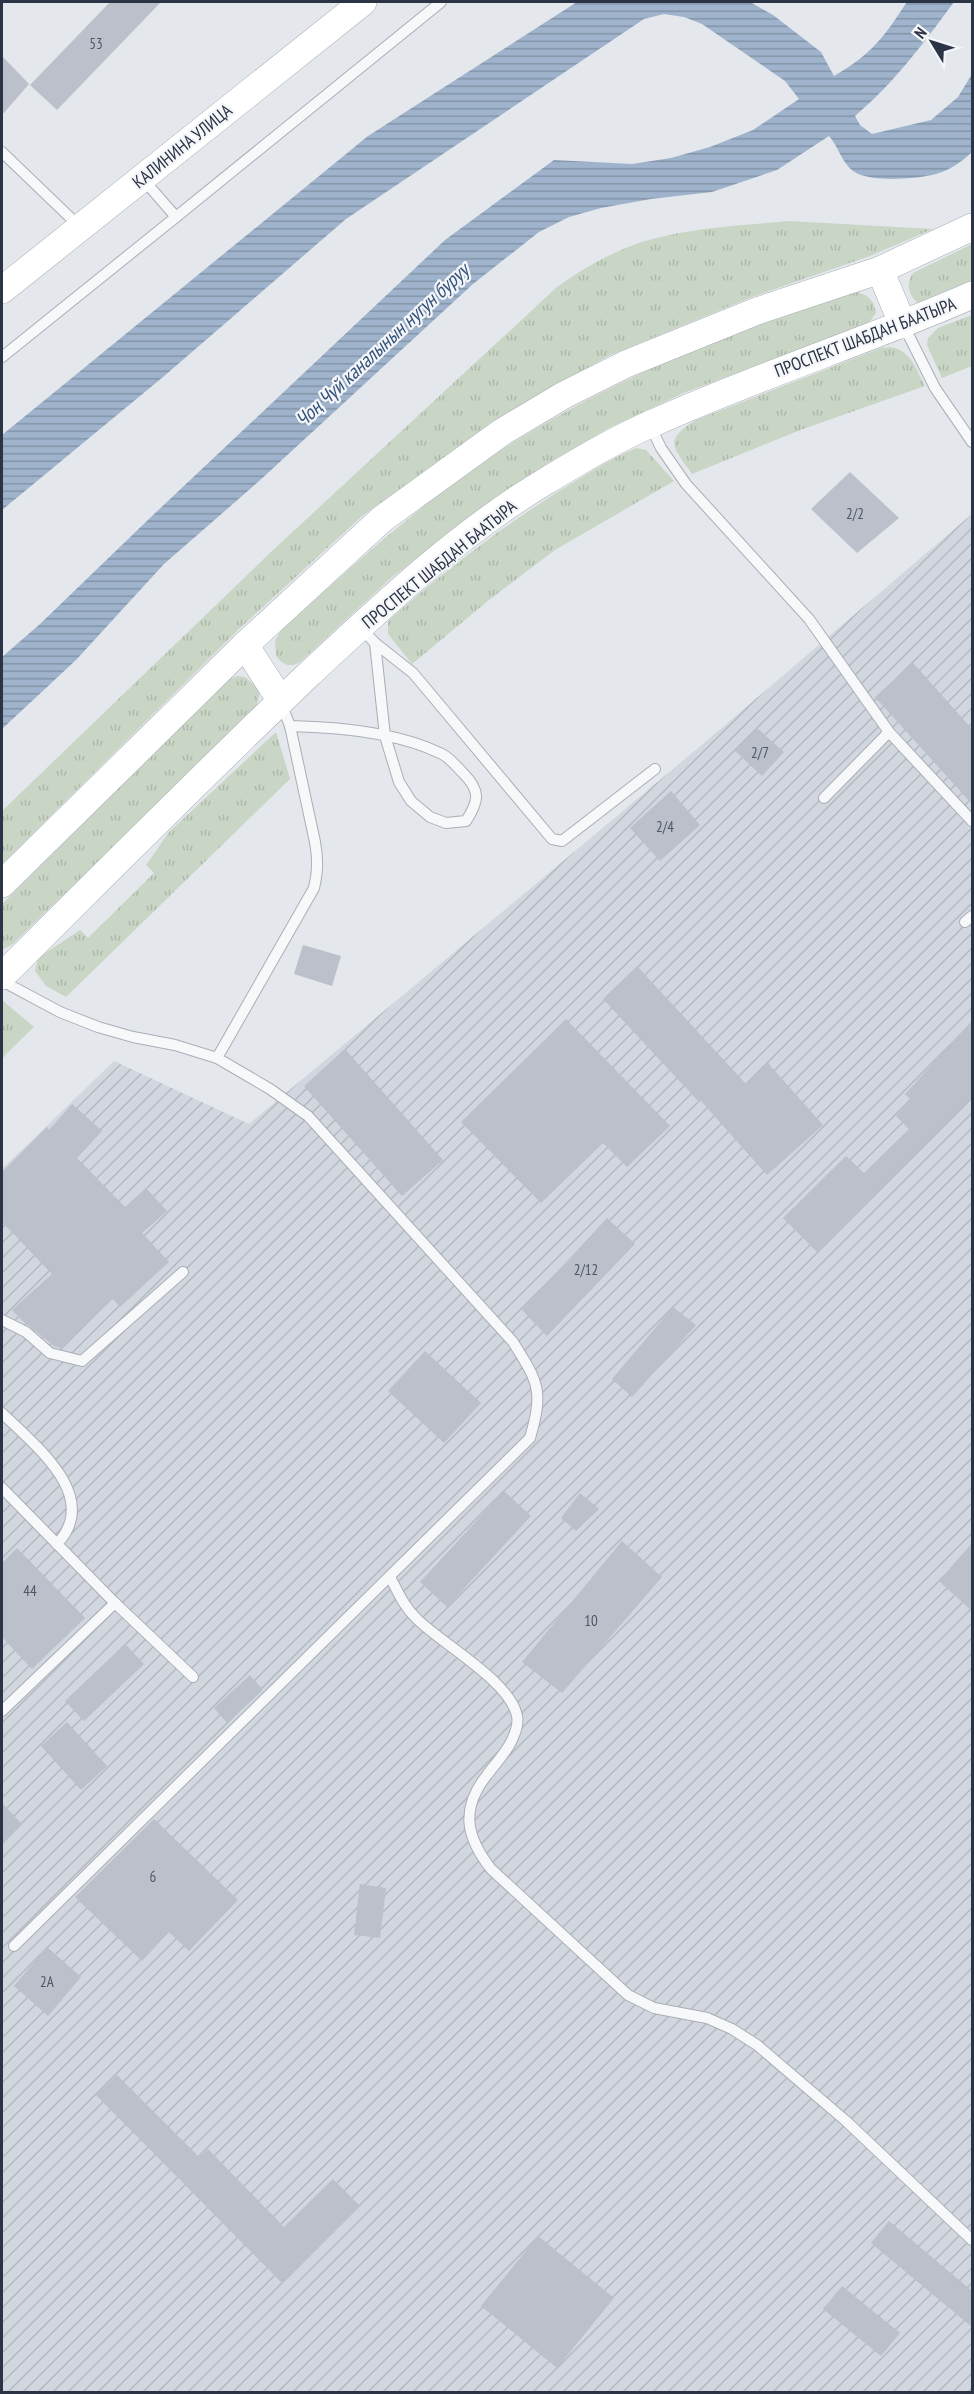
<svg xmlns="http://www.w3.org/2000/svg" width="974" height="2394" viewBox="0 0 974 2394" font-family="'PT Sans Narrow',sans-serif">
<defs>
<pattern id="industrial-furrows" width="10" height="10" patternUnits="userSpaceOnUse" patternTransform="scale(1.5)"><rect width="10" height="10" fill="#d2d6de"/><path d="M-1 1l2-2M0 10L10 0M9 11l2-2" fill="none" stroke="#b4b8c0"/></pattern>
<pattern id="grass-tufts" width="24" height="20" patternUnits="userSpaceOnUse" patternTransform="scale(1.5)"><rect width="24" height="20" fill="#c9d6c5"/><path d="M3 7l-1-3M5 7V3M7 7l1-3M15 17l-1-3M17 17v-4M19 17l1-3" fill="none" stroke="#adb8ab"/></pattern>
<pattern id="water-rules" width="6" height="5" patternUnits="userSpaceOnUse" patternTransform="scale(1.5)"><rect width="6" height="5" fill="#9fb4cc"/><path d="M0 2.5h6" fill="none" stroke="#8293a7"/></pattern>
</defs>
<rect width="100%" height="100%" fill="#e4e7ec"/>
<!-- industrial -->
<path fill="url(#industrial-furrows)" d="M972 514V2392H2V1169L114 1061 249 1124 710 738Z"/>
<!-- grass -->
<g fill="url(#grass-tufts)">
<path d="M789 221 933 229 870 256 752 297 608 356 496 420 361 517 240 628 2 864V811L272 551 557 287C578 272 598 260 621 250 670 228 737 226 789 221Z"/>
<path d="M972 244V284L920 306C909 296 905 285 913 273Z"/>
<path d="M857 292C869 295 874 301 876 313L868 324 686 392 609 428 535 471 463 521 391 578 300 662C290 668 283 665 276 656L275 641 281 630C356 563 431 493 517 440 619 377 742 325 857 292Z"/>
<path d="M972 315V366L942 378 927 345 928 338 938 328Z"/>
<path d="M890 347C911 350 916 369 925 386L803 429 692 474C673 447 663 440 696 420L881 348Z"/>
<path d="M636 448 646 450 674 481 555 550 489 600 412 664 388 634V621C441 574 496 531 556 493 582 477 608 460 636 448Z"/>
<path d="M237 676 245 677 260 690 257 706 13 944 2 950V904L229 679Z"/>
<path d="M276 732 290 779 66 997 46 986 35 971 38 958 80 930 88 938 154 873 146 865 169 832Z"/>
<path d="M2 1000 34 1027 2 1058Z"/>
</g>
<!-- water -->
<path fill="url(#water-rules)" d="M577 2H750L773 15 821 52 834 76C871 55 884 37 907 2H954C923 44 895 82 855 116L860 125 872 134 931 120 958 97 972 74V152C963 161 950 170 936 174 917 179 869 183 853 171 842 163 838 146 829 136L777 170 712 192 651 199 601 208 569 217 539 232 473 284 257 483 164 564 76 660 2 729V657L40 624 151 517 445 240 554 160 632 164 671 158 710 147 753 130 799 99 785 81 702 24 684 17 664 14 644 19 346 219 163 377 2 510V435L368 136Z"/>
<!-- building -->
<g fill="#bbc0ca">
<path d="M110 2H161L57 110 30 85Z"/>
<path d="M2 56 29 84 2 115Z"/>
<path d="M850 472 899 518 857 553 811 509Z"/>
<path d="M913 663 972 729V804L875 697Z"/>
<path d="M757 728 784 752 762 776 735 751Z"/>
<path d="M671 791 700 825 660 861 630 828Z"/>
<path d="M303 945 341 956 332 986 294 974Z"/>
<path d="M637 966 746 1084 768 1063 823 1125 767 1175 701 1101 699 1102 603 999Z"/>
<path d="M566 1019 670 1126 627 1167 603 1143 541 1203 461 1122Z"/>
<path d="M972 1021V1097L818 1253 783 1218 846 1156 864 1173 909 1129 896 1116 911 1100 905 1094Z"/>
<path d="M345 1049 443 1160 402 1196 304 1086Z"/>
<path d="M72 1104 102 1131 77 1158 125 1207 146 1188 167 1211 142 1233 169 1262 120 1307 113 1299 60 1348 54 1346 24 1322 12 1310 52 1274 2 1222V1172L47 1127 49 1130Z"/>
<path d="M607 1218 635 1244 547 1336 522 1310Z"/>
<path d="M673 1307 696 1325 632 1397 612 1379Z"/>
<path d="M425 1351 481 1403 444 1443 388 1391Z"/>
<path d="M504 1491 531 1516 447 1607 420 1582Z"/>
<path d="M580 1493 599 1509 576 1531 561 1518Z"/>
<path d="M622 1541 662 1577 562 1693 522 1662Z"/>
<path d="M972 1543V1611L939 1581Z"/>
<path d="M17 1548 85 1618 32 1669 2 1637V1563Z"/>
<path d="M125 1644 144 1664 84 1721 65 1701Z"/>
<path d="M250 1675 263 1690 227 1723 214 1708Z"/>
<path d="M67 1722 107 1766 81 1790 41 1746Z"/>
<path d="M2 1803 22 1824 2 1845Z"/>
<path d="M154 1819 238 1900 189 1951 169 1932 142 1961 75 1897Z"/>
<path d="M360 1884 386 1888 380 1938 354 1935Z"/>
<path d="M47 1947 81 1977 48 2016 14 1986Z"/>
<path d="M117 2075 199 2157 208 2149 284 2227 333 2179 360 2206 282 2283 96 2095Z"/>
<path d="M889 2221 972 2291V2327L871 2243Z"/>
<path d="M538 2236 614 2298 557 2368 481 2306Z"/>
<path d="M842 2286 900 2333 881 2356 823 2309Z"/>
</g>
<g fill="none" stroke-linecap="round" stroke-linejoin="round">
<!-- service casing -->
<g stroke="#a9aeb7" stroke-width="12">
<g id="service">
<path d="M2 152 80 227"/>
<path d="M142 178 176 217 441 2"/>
<path d="M904 326 935 388 972 442"/>
<path d="M2 357 176 217"/>
<path d="M650 425 661 448 686 484 809 619 889 732 972 821"/>
<path d="M375 643 413 673 552 839 562 841 655 769"/>
<path d="M281 703 290 726C337 727 400 733 442 754 450 758 457 767 463 773 481 791 479 801 466 821L446 823 430 817 411 801 399 782 385 736 375 643 360 627"/>
<path d="M824 798 889 732"/>
<path d="M965 922 972 916"/>
<path d="M2 981 60 1012 98 1027 133 1037 175 1045 217 1058"/>
<path d="M2 1320 26 1332 50 1353 82 1361 183 1272"/>
<path d="M2 1413C34 1445 102 1496 57 1544"/>
<path d="M2 1488 115 1603 193 1677"/>
<path d="M390 1577C398 1592 404 1607 417 1619 442 1644 511 1682 517 1716 519 1725 515 1734 511 1742 505 1754 495 1764 487 1775 460 1809 466 1837 491 1869L628 1995 654 2008 707 2018 732 2029 757 2045 846 2121 972 2240"/>
<path d="M2 1711 115 1603"/>
<path d="M14 1946 530 1438C544 1390 538 1382 513 1342L308 1116 270 1089 217 1058 314 888C318 871 318 859 315 842L290 726"/>
</g>
</g>
<!-- secondary casing -->
<g stroke="#a9aeb7" stroke-width="28">
<g id="secondary">
<path d="M880 270 903 325"/>
<path d="M2 290 363 2"/>
<path d="M245 645 281 701"/>
<path d="M2 884 245 645 382 519 502 432 564 395 626 364 757 311 880 270 972 227"/>
<path d="M2 976C103 876 204 774 308 675 382 606 459 533 546 481 581 460 616 439 653 423 757 376 867 341 972 295"/>
</g>
</g>
<!-- service -->
<use href="#service" stroke="#f7f8fa" stroke-width="10"/>
<!-- secondary -->
<use href="#secondary" stroke="#fff" stroke-width="27"/>
</g>
<g text-anchor="middle" dominant-baseline="central" stroke-width="4.5" stroke-linejoin="round" paint-order="stroke">
<!-- number labels -->
<g font-size="15" fill="#4f5766">
<text x="96" y="43">53</text>
<text x="855" y="513">2/2</text>
<text x="760" y="752">2/7</text>
<text x="665" y="826">2/4</text>
<text x="586" y="1269">2/12</text>
<text x="30" y="1590">44</text>
<text x="591" y="1620">10</text>
<text x="153" y="1876">6</text>
<text x="47" y="1981">2А</text>
</g>
<!-- street labels -->
<g font-size="18" fill="#2b3445" stroke="#f4f6f9">
<text transform="translate(182 146) rotate(-39)">КАЛИНИНА УЛИЦА</text>
<text transform="translate(865 337) rotate(-21)">ПРОСПЕКТ ШАБДАН БААТЫРА</text>
<text transform="translate(439 564) rotate(-39)">ПРОСПЕКТ ШАБДАН БААТЫРА</text>
</g>
<!-- water labels -->
<g font-size="20" font-style="italic" fill="#34527a" stroke="#f4f6f9">
<text transform="translate(382 345) rotate(-43)">Чоң Чүй каналынын нугун буруу</text>
</g>
</g>
<!-- border -->
<rect width="974" height="2394" fill="none" stroke="#2b3445" stroke-width="6"/>
<!-- north arrow -->
<g transform="translate(932 42) rotate(308)" stroke="#f4f6f9" stroke-width="4.5" paint-order="stroke">
<path d="M0-4.5L10 22L0 15L-10 22Z" fill="#2b3445"/>
<text y="-9" font-size="16" font-weight="bold" text-anchor="middle" fill="#2b3445">N</text>
</g>
</svg>
